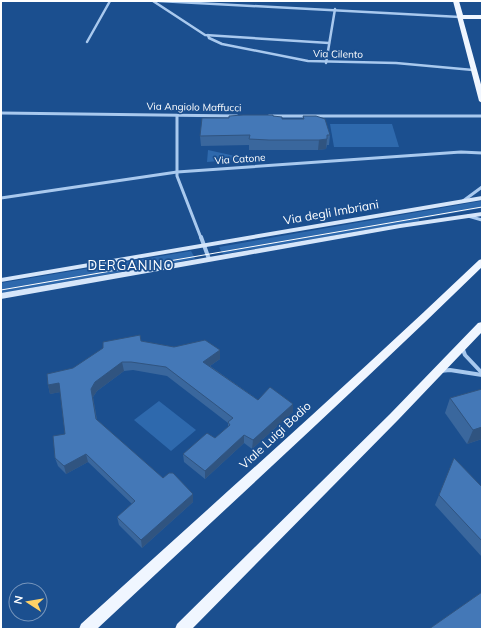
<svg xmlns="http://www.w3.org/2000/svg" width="483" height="630" viewBox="0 0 483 630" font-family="Mulish,sans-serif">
<rect width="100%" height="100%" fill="#1b4f8f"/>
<!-- green -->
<g fill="#2e69ad">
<path d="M330 124H392L399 147H334Z"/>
<path d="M208 150 244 158V159L207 162Z"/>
<path d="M481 201 482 208 419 219V221L224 254 222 253 219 247Z"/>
<path d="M191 251 195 258 194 259 1 293V283Z"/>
<path d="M159 401 196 430 171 451 134 420Z"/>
</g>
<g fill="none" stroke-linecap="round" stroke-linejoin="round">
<!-- street-far2 -->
<g stroke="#a9c9ee" stroke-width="2.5">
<path d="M153 1 205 35 329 43"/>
<path d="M159 1 460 17"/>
<path d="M208 35 209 38 222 44 308 61 396 63 473 70"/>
<path d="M87 42 110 1"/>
<path d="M326 63 335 9"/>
</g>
<!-- street-far1 -->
<g stroke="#a9c9ee" stroke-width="3">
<path d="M1 113 237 116"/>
<path d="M177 116V176L201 238"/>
<path d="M269 116H482"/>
<path d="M1 198 177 172 461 152 482 153"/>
<path d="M463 201 482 187"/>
<path d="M468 216 482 220"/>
</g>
<!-- street -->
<g stroke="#a9c9ee" stroke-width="4">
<path d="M201 237 209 259"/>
<path d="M462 347 465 355 482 373"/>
<path d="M440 371 450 370 482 375"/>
</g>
<!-- secondary -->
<g fill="#d6e6fa" fill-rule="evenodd">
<path d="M482 196V200L1 282V278Z"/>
<path d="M482 212V216L400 228 1 299V293L400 224Z"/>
</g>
<!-- primary -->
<g fill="#f0f6ff" fill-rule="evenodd">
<path d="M453 1H459L463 15H482V19H463L482 88V103L479 101Z"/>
<path d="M482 259V267C356 390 225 509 97 629H79L81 624C214 503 349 384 479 260Z"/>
<path d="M482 322V332L398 420 192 629H175L177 624 390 414 478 323Z"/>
</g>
<!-- tram -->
<path stroke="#fff" stroke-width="1" d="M1 290 482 207"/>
</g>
<!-- wall -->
<g fill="#3a679d">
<path d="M273 116 282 119H303V116L330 135 329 145H327L326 149 318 150H249V145L201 146 200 136 229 118Z"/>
<path d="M141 341 174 347 220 350V359L210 366 258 400 293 404V412L252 449 244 443 205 479 184 462 183 454 215 438 228 427V423L167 376 133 370 124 371 97 391 93 397 97 420 163 478 193 494V502L142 548 119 525 117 517 132 504 88 462 66 474 58 466 55 458 65 434 60 392 50 394 48 385 73 368Z"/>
<path d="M450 398 482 439 467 444 445 413Z"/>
<path d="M482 487V557L435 505 439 495Z"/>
</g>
<!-- shaded-wall -->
<g fill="#305480">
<path d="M327 139 326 149 318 150 319 140Z"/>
<path d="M220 350V359L204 370 203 362Z"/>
<path d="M122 362 124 371 97 391 93 397 98 428 91 389 95 382Z"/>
<path d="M59 383 61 392 50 394 48 385Z"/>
<path d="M293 404V412L252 449 253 440Z"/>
<path d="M482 427V439L467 444 473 430Z"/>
<path d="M244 435V443L205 479V471Z"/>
<path d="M86 454 88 462 66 474 64 466Z"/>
<path d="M193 494V502L142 548 141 540Z"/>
</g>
<!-- building -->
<g fill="#4478b7" stroke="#305480">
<path d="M243 115H273V116L282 117V119H304L303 116H316L325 119 330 135H327V139L319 140H269L249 139 250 135 200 136 202 118H229V116Z"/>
<path d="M140 335 141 341 174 347 205 340 220 350 203 362 258 400 270 387 293 404 253 440 244 435 205 471 183 454 207 433 215 438 230 425 228 422 233 418 166 367 131 362H122L95 382 91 389 96 419 163 478 169 473H173L193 494 141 540 117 517 135 501 86 454 64 466 55 458 53 436 65 434 59 383 48 385 47 374 73 368 103 348V342Z"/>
<path d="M482 389V427L473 430 450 398Z"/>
<path d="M454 458 482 487V541L439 495Z"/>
<path d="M482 592V629H429Z"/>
</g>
<g text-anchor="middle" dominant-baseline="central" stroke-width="3.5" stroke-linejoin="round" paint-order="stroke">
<!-- far-street labels -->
<g font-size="10" fill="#fff" stroke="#1b4f8f">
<text transform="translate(338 54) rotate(1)">Via Cilento</text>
<text transform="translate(194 107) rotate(1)">Via Angiolo Maffucci</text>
<text transform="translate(240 159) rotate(-4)">Via Catone</text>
</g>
<!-- street labels -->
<g font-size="12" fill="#fff" stroke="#1b4f8f">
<text transform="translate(331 212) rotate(-10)">Via degli Imbriani</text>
<text transform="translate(275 435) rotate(-43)">Viale Luigi Bodio</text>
</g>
<!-- neighbourhood labels -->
<g font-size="13" letter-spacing="1" fill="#fff" stroke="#1b4f8f">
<text x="131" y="265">DERGANINO</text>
</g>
</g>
<!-- border -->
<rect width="483" height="630" fill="none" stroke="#ffffff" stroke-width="4"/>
<!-- north arrow -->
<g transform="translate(28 602) rotate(282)"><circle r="19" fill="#1b4f8f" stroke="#7695bc"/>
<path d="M0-3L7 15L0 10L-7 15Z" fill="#ffd166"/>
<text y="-6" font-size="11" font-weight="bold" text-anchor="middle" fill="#ffffff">N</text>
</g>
</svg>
